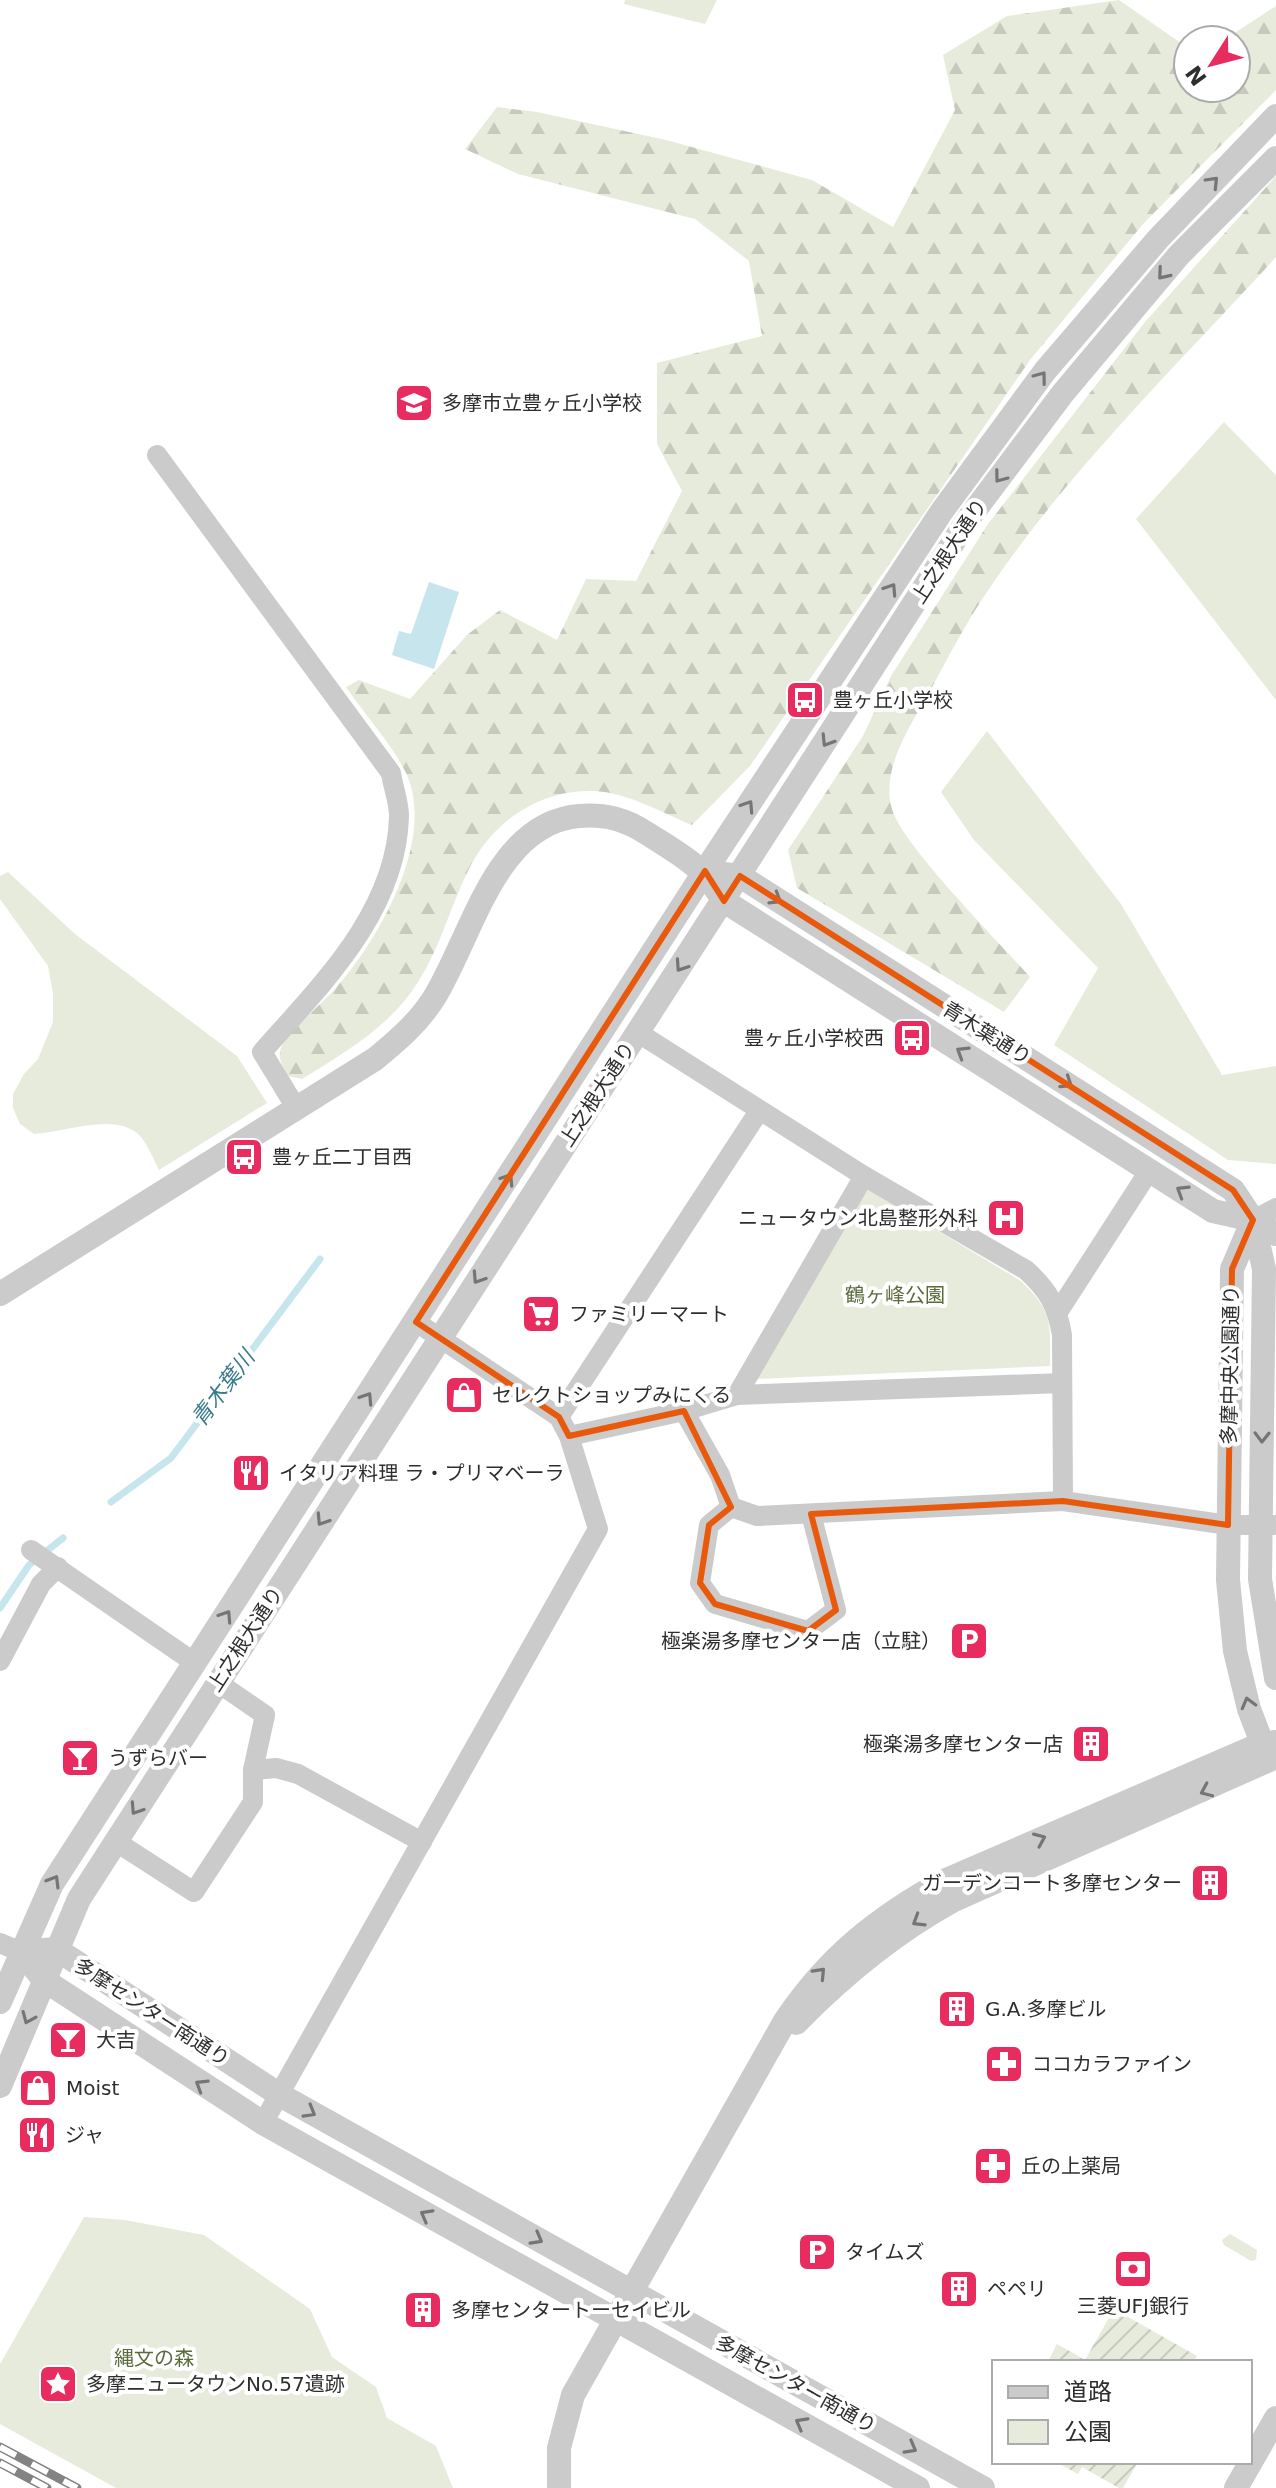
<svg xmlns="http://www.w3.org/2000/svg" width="1276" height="2488" viewBox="0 0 1276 2488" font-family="'DejaVu Sans','Noto Sans JP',sans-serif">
<defs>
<pattern id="forest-firs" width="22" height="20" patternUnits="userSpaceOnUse" patternTransform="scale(2)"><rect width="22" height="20" fill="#e7ebdb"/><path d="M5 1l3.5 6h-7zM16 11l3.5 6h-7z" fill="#c6cabc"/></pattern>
<pattern id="garden-furrows" width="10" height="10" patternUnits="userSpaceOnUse" patternTransform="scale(2)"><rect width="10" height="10" fill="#e7ebdb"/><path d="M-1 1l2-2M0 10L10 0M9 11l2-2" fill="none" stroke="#c6cabc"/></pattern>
</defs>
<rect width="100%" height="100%" fill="#fff"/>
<!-- green -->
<g fill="#e7ebdb">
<path d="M625 0H717L705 24 624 4Z"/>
<path d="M1224 422 1276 475V700L1136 519Z"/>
<path d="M987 731 1121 904 1222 1075 1276 1066V1164L1228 1160 1054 1045 1098 968 974 840 941 792Z"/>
<path d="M8 872 75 934 237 1056 267 1103 159 1170C154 1160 148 1145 140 1136 116 1111 64 1133 34 1134L20 1124 13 1108V1094L24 1074 38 1059 53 1022V994L48 966 0 899V876Z"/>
<path d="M867 1188 1021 1281C1054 1313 1050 1323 1050 1366L754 1379Z"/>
<path d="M84 2217 125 2220 204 2235 310 2309 332 2357 376 2387 387 2418 436 2446 453 2488H116L0 2424V2364Z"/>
<path d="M1230 2234 1257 2250 1256 2260 1251 2261 1224 2245 1222 2240Z"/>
</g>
<!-- forest -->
<g fill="url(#forest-firs)">
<path d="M1119 0 1188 48V88H1236V40H1224L1276 6V90L1143 224 1030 360 750 766 692 825C663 813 626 792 594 791 541 789 495 820 471 865 451 903 441 947 418 982 391 1026 344 1053 302 1079L288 1076C283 1067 277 1058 281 1048 287 1032 322 1004 335 989 378 941 437 839 406 773 391 743 365 715 346 687L359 680 410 699 467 635 500 610 557 640 586 579 636 581 682 491 657 444V363L762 336 749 261 695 219 518 174 465 149 497 107 537 112 666 140 812 180 893 227 955 110 943 55 1007 16Z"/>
<path d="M1276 176V257C1173 370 1056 482 974 612 958 638 944 665 930 691 911 725 880 769 892 809 902 845 1000 943 1030 977L1004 1012 797 888 788 850 863 736 891 676 988 524 1145 322Z"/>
</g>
<!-- garden -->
<g fill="url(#garden-furrows)">
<path d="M1114 2309 1197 2356 1193 2362H1048L1057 2344 1085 2360Z"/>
<path d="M1056 2462H1138L1123 2488H1119L1082 2467 1078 2474Z"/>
</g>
<!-- water -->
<path fill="#c6e5ec" d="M429 582 459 592 434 669 392 655 399 631 411 634Z"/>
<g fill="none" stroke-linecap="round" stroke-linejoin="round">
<!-- stream -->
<g stroke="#c6e5ec" stroke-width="7">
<path d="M111 1502 171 1458 320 1259"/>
<path d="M0 1608 29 1565 63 1538"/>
</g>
<!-- minor -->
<g stroke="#cbcbcb" stroke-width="20">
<path d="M157 455 391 773C393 787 399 802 399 816 397 912 320 986 262 1052L295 1106"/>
<path d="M637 1032 864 1176 1026 1270C1048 1290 1057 1305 1062 1335L1063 1501"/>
<path d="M1253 1220 1276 1208"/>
<path d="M1058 1312 1149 1171"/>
<path d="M737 1395 864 1176"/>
<path d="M684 1411 720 1475 731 1507 757 1516 1063 1501 1228 1525H1276"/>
<path d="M559 1417 759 1111"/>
<path d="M569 1436 684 1411 737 1395 1062 1383"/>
<path d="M731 1507 709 1525 700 1583 715 1604 808 1631 836 1610 811 1514"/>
<path d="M31 1550 195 1663"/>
<path d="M0 1661 41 1584 58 1567"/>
<path d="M253 1770 276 1768 298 1774 422 1842"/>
<path d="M115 1841 194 1892 253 1802V1770L265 1715 217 1682"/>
<path d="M0 1943 21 1952"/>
<path d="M263 2123 598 1529 569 1436 559 1417 416 1322"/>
</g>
<!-- tertiary -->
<g stroke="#cbcbcb" stroke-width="24">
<path d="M724 874 740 876 1233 1190 1253 1220 1264 1269 1260 1579 1276 1678"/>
<path d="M1253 1220 1232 1269 1228 1580 1235 1651 1249 1709 1267 1756"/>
<path d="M0 1294 375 1059C397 1041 419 1022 434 998 472 937 495 823 579 816 606 814 625 819 648 834 684 857 700 864 724 901L1213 1211 1253 1220 1276 1234"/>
<path d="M43 1950 56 1949 280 2095 983 2488"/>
<path d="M35 1969 44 1980 263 2123 918 2488"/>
<path d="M0 2002 52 1884 705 871 942 511 1045 371 1158 239 1276 116"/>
<path d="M796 2023C844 1974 894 1933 954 1900L1276 1757"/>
<path d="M0 2086 79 1899 969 518 1063 393 1179 255 1276 158"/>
<path d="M559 2488V2448L573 2395 785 2021C828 1957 877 1918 944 1881L1261 1744 1276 1742"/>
<path d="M1236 2488 1276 2418"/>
</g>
<!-- rail casing -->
<g stroke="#838383" stroke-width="9">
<g id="rail">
<path d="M0 2447 77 2488"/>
<path d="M0 2463 47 2488"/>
</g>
</g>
<!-- rail -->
<use href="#rail" stroke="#fff" stroke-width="6" stroke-dasharray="18" stroke-linecap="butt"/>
</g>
<!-- one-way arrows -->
<defs><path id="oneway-chevron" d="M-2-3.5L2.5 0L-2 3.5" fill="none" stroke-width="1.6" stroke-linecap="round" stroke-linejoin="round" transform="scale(2)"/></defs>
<g stroke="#757575">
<use href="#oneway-chevron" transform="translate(1213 182) rotate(-46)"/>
<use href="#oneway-chevron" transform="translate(1163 274) rotate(130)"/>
<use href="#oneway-chevron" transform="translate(1041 377) rotate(-53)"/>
<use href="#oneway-chevron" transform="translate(1000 477) rotate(127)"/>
<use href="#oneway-chevron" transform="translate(891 589) rotate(-57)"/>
<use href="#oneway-chevron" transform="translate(827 741) rotate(122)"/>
<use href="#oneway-chevron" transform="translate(748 806) rotate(-57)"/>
<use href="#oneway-chevron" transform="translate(776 899) rotate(32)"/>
<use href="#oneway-chevron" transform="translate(681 966) rotate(124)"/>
<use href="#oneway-chevron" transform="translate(962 1052) rotate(-148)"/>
<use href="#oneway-chevron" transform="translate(1067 1083) rotate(33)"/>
<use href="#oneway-chevron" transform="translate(508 1179) rotate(-57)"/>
<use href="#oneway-chevron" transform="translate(1182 1191) rotate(-148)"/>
<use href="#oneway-chevron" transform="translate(478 1278) rotate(123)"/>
<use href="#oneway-chevron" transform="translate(367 1398) rotate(-57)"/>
<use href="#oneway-chevron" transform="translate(1262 1437) rotate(91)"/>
<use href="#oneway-chevron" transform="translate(322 1520) rotate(123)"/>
<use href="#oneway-chevron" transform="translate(226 1616) rotate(-57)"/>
<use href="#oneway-chevron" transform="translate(1248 1703) rotate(-105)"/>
<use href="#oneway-chevron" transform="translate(1206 1791) rotate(156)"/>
<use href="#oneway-chevron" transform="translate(136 1809) rotate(123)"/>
<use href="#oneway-chevron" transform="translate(1040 1839) rotate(-23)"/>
<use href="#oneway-chevron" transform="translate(54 1881) rotate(-59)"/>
<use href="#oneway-chevron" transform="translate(918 1921) rotate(148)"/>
<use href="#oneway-chevron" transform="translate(820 1973) rotate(-47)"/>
<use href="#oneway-chevron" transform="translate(28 2018) rotate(113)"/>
<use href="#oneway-chevron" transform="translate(201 2085) rotate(-148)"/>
<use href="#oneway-chevron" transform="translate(310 2112) rotate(30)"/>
<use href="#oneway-chevron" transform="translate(426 2215) rotate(-151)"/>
<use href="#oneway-chevron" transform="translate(537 2239) rotate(29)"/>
<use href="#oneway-chevron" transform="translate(801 2423) rotate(-151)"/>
<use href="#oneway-chevron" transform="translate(911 2448) rotate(29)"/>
</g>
<!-- marked area -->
<path fill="none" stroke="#e8590c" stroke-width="6" stroke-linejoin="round" d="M705 871 724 901 740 876 1233 1190 1253 1220 1232 1269 1228 1525 1063 1501 811 1514 836 1610 808 1631 715 1604 700 1583 709 1525 731 1507 684 1411 569 1436 559 1417 416 1322Z"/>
<!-- icons -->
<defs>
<g id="school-square" transform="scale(2)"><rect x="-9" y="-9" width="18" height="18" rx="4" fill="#e82c60" stroke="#fff"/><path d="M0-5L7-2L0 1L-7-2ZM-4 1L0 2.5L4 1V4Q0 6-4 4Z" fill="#fff"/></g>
<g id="bus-square" transform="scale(2)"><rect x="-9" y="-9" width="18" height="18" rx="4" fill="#e82c60" stroke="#fff"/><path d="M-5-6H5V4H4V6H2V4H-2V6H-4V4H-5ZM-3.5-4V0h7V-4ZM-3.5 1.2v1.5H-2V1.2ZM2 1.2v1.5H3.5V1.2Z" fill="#fff"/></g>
<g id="hospital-square" transform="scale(2)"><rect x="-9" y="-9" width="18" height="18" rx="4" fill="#e82c60" stroke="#fff"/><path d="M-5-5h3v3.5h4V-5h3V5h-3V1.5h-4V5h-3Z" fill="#fff"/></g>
<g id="supermarket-square" transform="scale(2)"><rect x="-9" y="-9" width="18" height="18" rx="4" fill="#e82c60" stroke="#fff"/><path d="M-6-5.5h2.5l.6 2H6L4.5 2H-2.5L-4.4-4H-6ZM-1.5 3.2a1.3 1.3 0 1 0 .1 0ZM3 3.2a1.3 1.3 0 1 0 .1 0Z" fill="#fff"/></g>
<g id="shop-square" transform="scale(2)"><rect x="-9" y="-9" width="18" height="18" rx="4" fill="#e82c60" stroke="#fff"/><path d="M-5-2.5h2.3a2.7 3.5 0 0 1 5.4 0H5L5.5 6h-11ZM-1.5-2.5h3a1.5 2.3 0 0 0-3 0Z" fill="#fff"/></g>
<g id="restaurant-square" transform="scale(2)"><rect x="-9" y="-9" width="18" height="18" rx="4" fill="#e82c60" stroke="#fff"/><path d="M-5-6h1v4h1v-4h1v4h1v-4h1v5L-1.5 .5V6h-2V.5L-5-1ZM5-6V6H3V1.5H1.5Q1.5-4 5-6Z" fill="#fff"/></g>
<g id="parking-square" transform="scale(2)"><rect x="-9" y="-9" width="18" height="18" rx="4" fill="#e82c60" stroke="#fff"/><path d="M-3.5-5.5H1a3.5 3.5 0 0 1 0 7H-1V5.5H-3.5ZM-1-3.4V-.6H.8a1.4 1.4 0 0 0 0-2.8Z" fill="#fff"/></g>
<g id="building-square" transform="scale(2)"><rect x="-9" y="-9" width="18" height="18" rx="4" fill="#e82c60" stroke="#fff"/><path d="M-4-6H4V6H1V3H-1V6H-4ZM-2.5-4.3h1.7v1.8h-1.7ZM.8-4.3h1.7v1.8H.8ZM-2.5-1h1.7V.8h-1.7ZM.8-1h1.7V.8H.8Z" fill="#fff"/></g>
<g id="bar-square" transform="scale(2)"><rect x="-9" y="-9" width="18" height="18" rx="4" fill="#e82c60" stroke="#fff"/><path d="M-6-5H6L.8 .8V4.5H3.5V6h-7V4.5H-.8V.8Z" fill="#fff"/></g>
<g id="pharmacy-square" transform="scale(2)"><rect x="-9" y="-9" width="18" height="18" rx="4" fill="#e82c60" stroke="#fff"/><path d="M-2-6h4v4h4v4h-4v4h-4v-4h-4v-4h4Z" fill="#fff"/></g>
<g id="bank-square" transform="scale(2)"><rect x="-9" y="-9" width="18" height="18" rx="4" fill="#e82c60" stroke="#fff"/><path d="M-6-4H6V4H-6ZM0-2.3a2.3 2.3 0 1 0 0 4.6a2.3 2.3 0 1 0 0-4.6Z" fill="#fff"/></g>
<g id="sight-square" transform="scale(2)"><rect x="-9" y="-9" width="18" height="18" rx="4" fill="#e82c60" stroke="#fff"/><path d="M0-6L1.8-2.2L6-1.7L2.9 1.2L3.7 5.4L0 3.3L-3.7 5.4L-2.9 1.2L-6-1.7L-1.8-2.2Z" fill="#fff"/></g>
</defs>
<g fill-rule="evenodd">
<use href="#school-square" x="414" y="403"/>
<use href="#bus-square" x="805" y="700"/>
<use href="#bus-square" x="912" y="1038"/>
<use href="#bus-square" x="244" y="1157"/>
<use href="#hospital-square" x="1006" y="1218"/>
<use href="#supermarket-square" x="541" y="1314"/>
<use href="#shop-square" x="464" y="1395"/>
<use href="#restaurant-square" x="251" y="1473"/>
<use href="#parking-square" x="969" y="1641"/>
<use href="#building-square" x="1091" y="1744"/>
<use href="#bar-square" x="80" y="1758"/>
<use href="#building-square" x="1210" y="1883"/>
<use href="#building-square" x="957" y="2009"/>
<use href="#bar-square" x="68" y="2040"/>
<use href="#pharmacy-square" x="1004" y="2064"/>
<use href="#shop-square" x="38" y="2088"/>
<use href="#restaurant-square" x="37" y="2135"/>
<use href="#pharmacy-square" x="993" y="2166"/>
<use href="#parking-square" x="817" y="2252"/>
<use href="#bank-square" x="1133" y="2269"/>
<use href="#building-square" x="959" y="2289"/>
<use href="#building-square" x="423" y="2310"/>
<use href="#sight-square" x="58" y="2384"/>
</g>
<g text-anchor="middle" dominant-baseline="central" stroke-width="8" stroke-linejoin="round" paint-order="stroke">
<!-- poi labels -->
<g font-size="20" fill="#2e2e2e" stroke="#fff" text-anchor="start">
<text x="442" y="403">多摩市立豊ヶ丘小学校</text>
<text x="833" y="700">豊ヶ丘小学校</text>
<text x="884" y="1038" text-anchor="end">豊ヶ丘小学校西</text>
<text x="272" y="1157">豊ヶ丘二丁目西</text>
<text x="978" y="1218" text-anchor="end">ニュータウン北島整形外科</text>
<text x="569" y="1314">ファミリーマート</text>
<text x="492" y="1395">セレクトショップみにくる</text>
<text x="279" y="1473">イタリア料理 ラ・プリマベーラ</text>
<text x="941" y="1641" text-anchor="end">極楽湯多摩センター店（立駐）</text>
<text x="1063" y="1744" text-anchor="end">極楽湯多摩センター店</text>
<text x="108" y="1758">うずらバー</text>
<text x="1182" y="1883" text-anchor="end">ガーデンコート多摩センター</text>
<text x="985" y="2009">G.A.多摩ビル</text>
<text x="96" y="2040">大吉</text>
<text x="1032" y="2064">ココカラファイン</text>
<text x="66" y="2088">Moist</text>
<text x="65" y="2135">ジャ</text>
<text x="1021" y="2166">丘の上薬局</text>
<text x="845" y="2252">タイムズ</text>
<text x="987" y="2289">ペペリ</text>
<text x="1133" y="2306" text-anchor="middle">三菱UFJ銀行</text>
<text x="451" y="2310">多摩センタートーセイビル</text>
<text x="86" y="2384">多摩ニュータウンNo.57遺跡</text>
</g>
<!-- street labels -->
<g font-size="20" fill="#2e2e2e" stroke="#fff">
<text transform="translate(949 551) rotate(-57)">上之根大通り</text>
<text transform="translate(987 1033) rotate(32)">青木葉通り</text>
<text transform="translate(597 1094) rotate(-57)">上之根大通り</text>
<text transform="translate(1230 1365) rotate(-89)">多摩中央公園通り</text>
<text transform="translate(245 1639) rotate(-57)">上之根大通り</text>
<text transform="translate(152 2012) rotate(33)">多摩センター南通り</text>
<text transform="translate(796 2384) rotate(29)">多摩センター南通り</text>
</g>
<!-- park labels -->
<g font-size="20" fill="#5a6a3a" stroke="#fff">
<text x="895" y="1295">鶴ヶ峰公園</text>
<text x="154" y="2358">縄文の森</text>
</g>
<!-- water labels -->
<g font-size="22" font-style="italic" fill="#387b8b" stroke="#fff">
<text transform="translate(223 1388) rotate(-53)">青木葉川</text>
</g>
</g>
<!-- legend -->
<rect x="992" y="2360" width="260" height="104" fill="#ffffff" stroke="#ababab" stroke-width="2"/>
<rect x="1008" y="2386" width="40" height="12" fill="#cbcbcb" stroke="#ababab" stroke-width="2"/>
<text x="1064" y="2400" font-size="24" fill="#2e2e2e">道路</text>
<rect x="1008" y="2420" width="40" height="24" fill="#e7ebdb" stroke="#ababab" stroke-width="2"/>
<text x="1064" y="2440" font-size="24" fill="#2e2e2e">公園</text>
<!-- north arrow -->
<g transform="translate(1212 64) rotate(234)"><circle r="38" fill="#ffffff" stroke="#ababab" stroke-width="2"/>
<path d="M0-6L14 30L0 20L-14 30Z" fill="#e82c60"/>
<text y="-12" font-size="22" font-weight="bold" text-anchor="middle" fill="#2e2e2e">N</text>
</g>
</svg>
